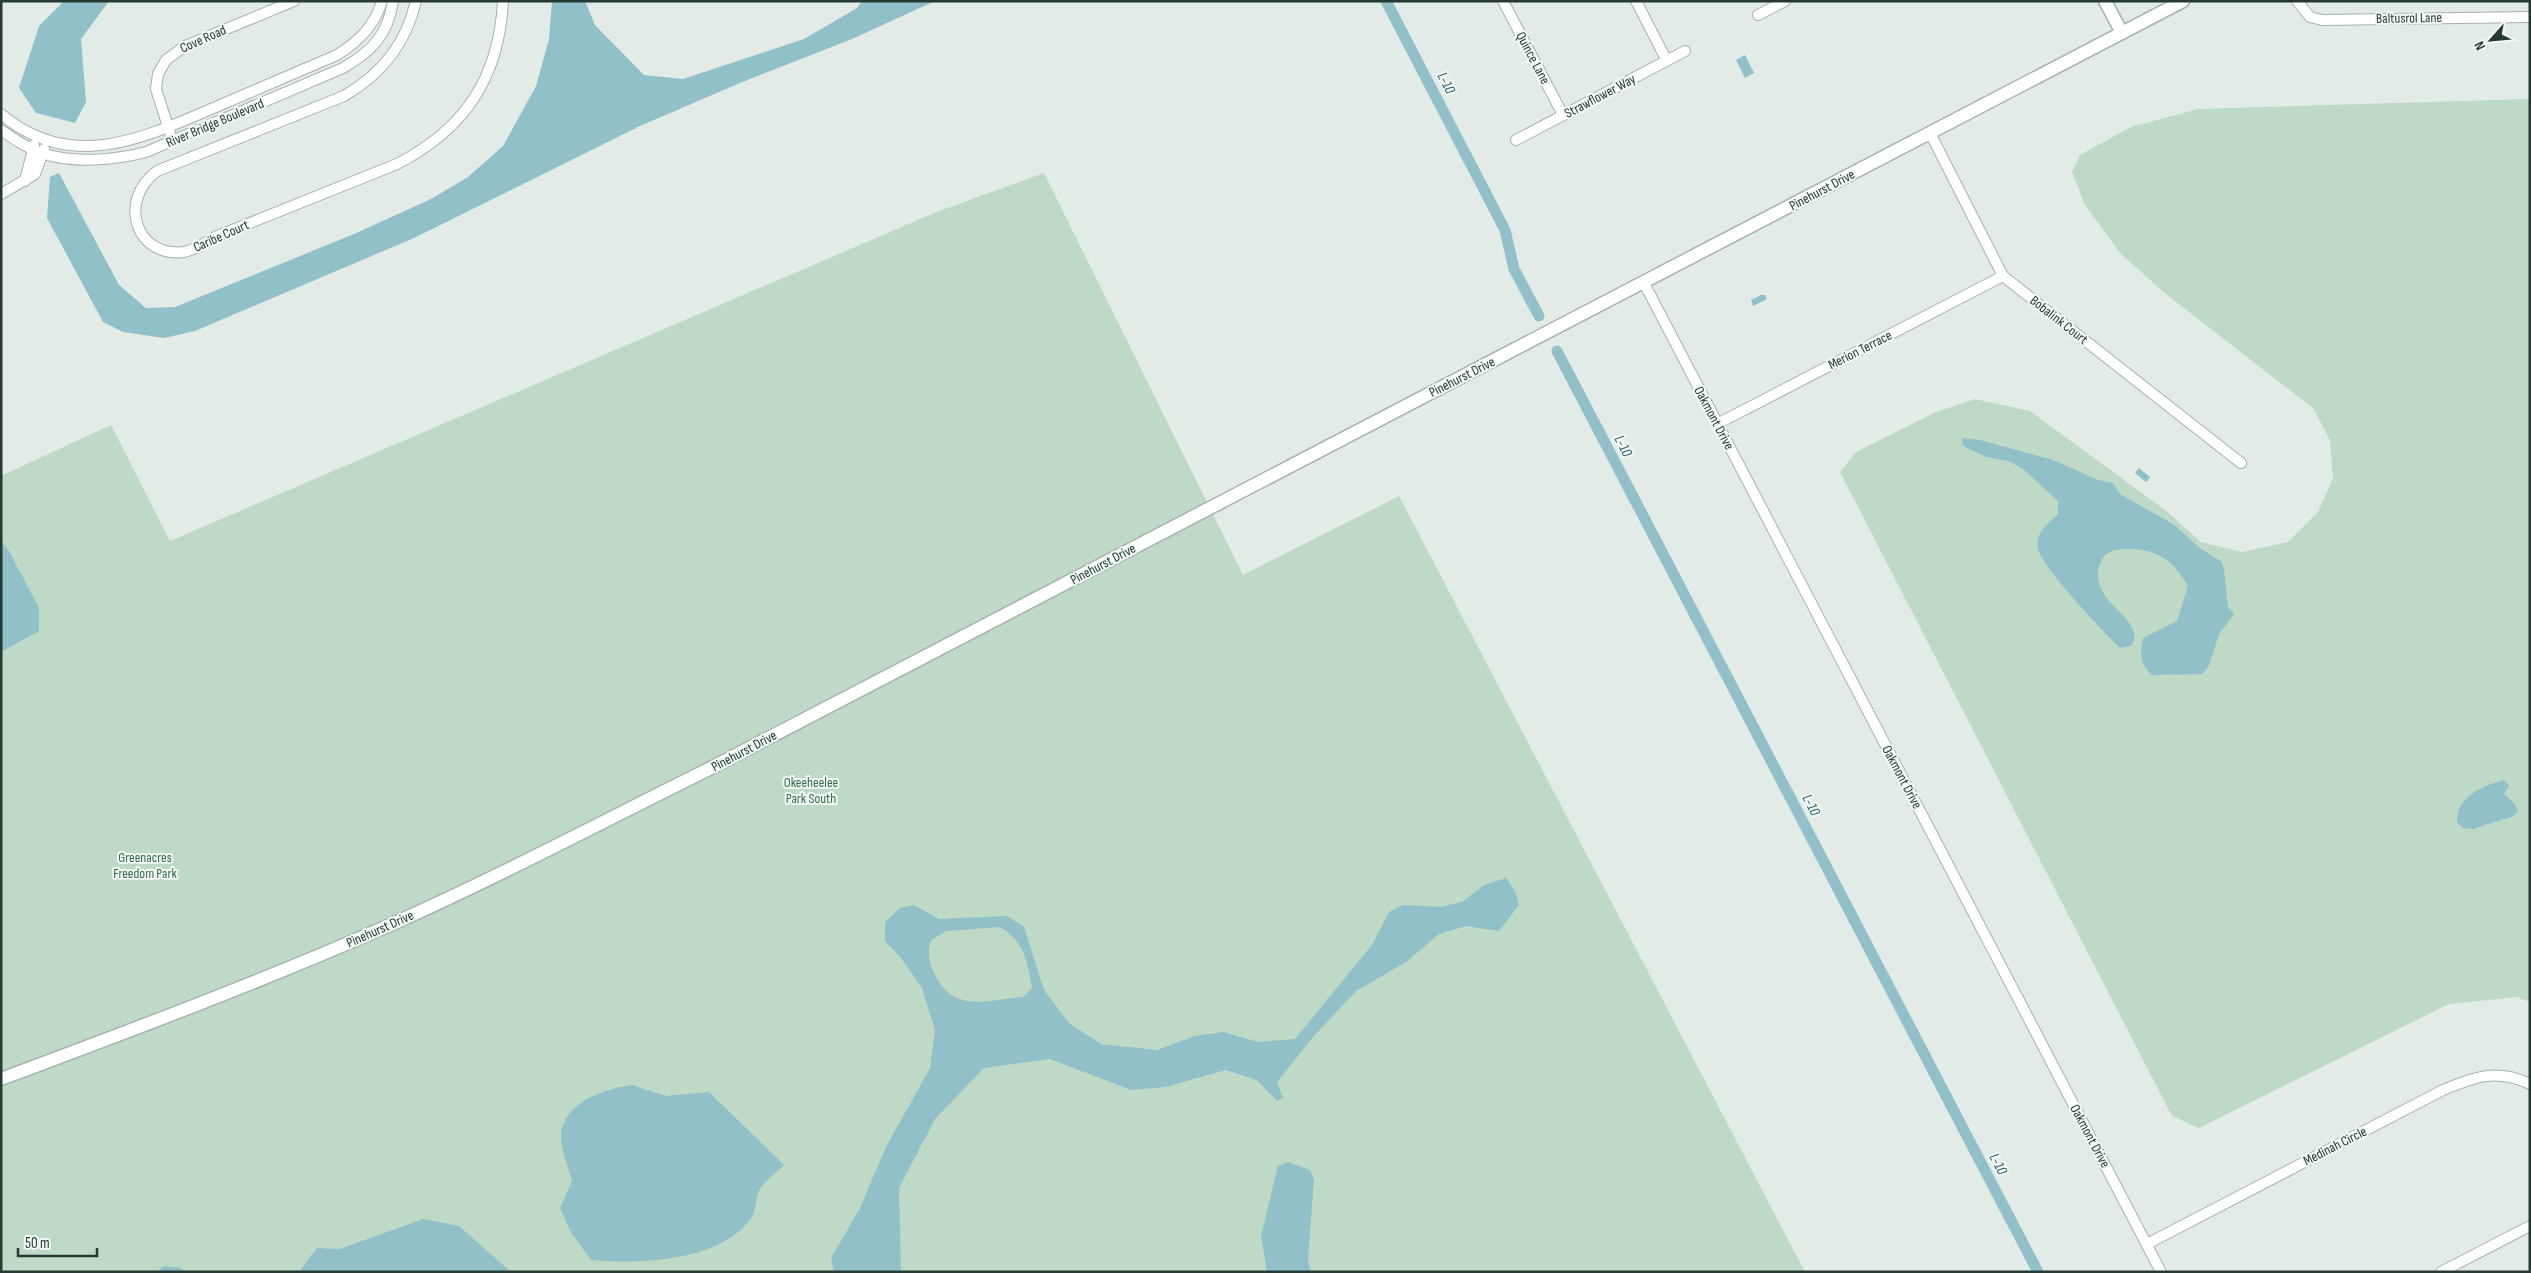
<svg xmlns="http://www.w3.org/2000/svg" width="2531" height="1273" viewBox="0 0 2531 1273" font-family="'Sofia Sans Condensed',sans-serif">
<rect width="100%" height="100%" fill="#e3ebe7"/>
<!-- green -->
<g fill="#bed9c6">
<path d="M2530 99V1002L2517 997 2449 1004 2199 1128 2172 1116 1840 472 1856 452 1936 412 1975 399 2030 411 2165 510 2201 542 2242 552 2288 542 2318 512 2333 478 2330 440 2313 408 2167 295 2121 254 2085 205 2072 172 2080 155 2131 127 2198 109Z"/>
<path d="M1044 173 1243 575 1399 496 1805 1272H1V476L111 425 170 541 939 211Z"/>
</g>
<!-- water -->
<g fill="#91c0c9" fill-rule="evenodd">
<path d="M64 1H109L81 39 86 102 75 123 36 113 19 88 39 26Z"/>
<path d="M552 1H585L595 25 644 75 683 79 804 39 857 8 862 1H935L852 39 740 83 640 126 414 238 195 331 164 338 123 332 103 322 47 218 50 177 59 173 119 285 146 308 175 307 354 234 431 199 468 177 503 146 536 86 549 39Z"/>
<path d="M1745 55 1754 73 1745 78 1736 60Z"/>
<path d="M1761 295H1765L1767 299 1753 306 1751 300Z"/>
<path d="M1962 438 1980 440 2053 460 2098 480 2113 483 2120 494 2173 524 2201 549 2221 561 2224 569 2228 607 2234 614 2219 634 2209 666 2202 674 2152 675C2139 662 2140 655 2143 638L2177 621 2188 586C2172 558 2155 548 2123 549 2114 550 2105 552 2101 561 2083 603 2150 618 2131 646L2120 648C2103 631 2044 570 2038 549 2034 534 2048 523 2058 514V501L2023 469 2008 461 1986 457 1963 446Z"/>
<path d="M2139 468 2150 477 2146 482 2135 473Z"/>
<path d="M1 541 9 551 39 608V631L1 652Z"/>
<path d="M2504 780 2509 786 2504 794 2513 802 2518 810 2514 816 2473 829 2463 828 2457 822C2456 797 2484 785 2504 780Z"/>
<path d="M1506 878 1515 891 1519 905 1499 931 1466 926 1439 934 1406 962 1356 991 1313 1037 1277 1082 1283 1098 1277 1101 1257 1080 1225 1070 1166 1087 1131 1090 1050 1059 984 1068 935 1119 899 1188 901 1272H834L831 1258 860 1208 886 1147 930 1068 935 1030 922 988 901 958 885 941V922L900 908 914 905 939 919 1007 916 1024 927 1044 990 1069 1023 1101 1044 1157 1050 1195 1036 1223 1032 1258 1042 1295 1039 1372 945 1389 912 1403 905 1440 907 1462 902 1484 885ZM1000 927C1025 942 1027 961 1032 988L1023 997C989 1000 955 1013 936 977 929 965 927 953 931 940L947 931Z"/>
<path d="M632 1085 666 1096 709 1092 784 1165C777 1173 761 1183 758 1193 755 1201 756 1212 751 1218 721 1262 639 1264 591 1260L570 1231 560 1208 572 1181C568 1166 558 1143 562 1128 570 1100 606 1089 632 1085Z"/>
<path d="M1288 1162 1310 1170 1314 1180 1308 1259 1310 1272H1267L1261 1236 1278 1166Z"/>
<path d="M423 1219 459 1226 511 1272H299L317 1248 340 1249Z"/>
<path d="M163 1266 180 1268 185 1272H158Z"/>
</g>
<g fill="none" stroke-linecap="round" stroke-linejoin="round">
<!-- canal -->
<g stroke="#91c0c9" stroke-width="11">
<path d="M1386 1 1505 230 1514 269 1539 316"/>
<path d="M1557 351 2038 1272"/>
</g>
<!-- minor casing -->
<g stroke="#a6b2ae" stroke-width="12">
<g id="minor">
<path d="M416 1C406 44 382 74 344 96L157 171C117 201 136 258 184 252 195 250 205 243 215 237L397 164C465 129 499 78 503 1"/>
<path d="M1503 1 1563 115"/>
<path d="M1636 1 1667 61"/>
<path d="M2297 1 2310 17 2322 20 2530 17"/>
<path d="M1758 15 1785 1"/>
<path d="M1 114C72 174 146 137 218 106 258 89 297 72 337 55 358 42 375 26 382 1"/>
<path d="M1 130C14 139 27 148 42 153 72 164 116 160 146 152L343 68C372 51 388 35 393 1"/>
<path d="M170 133 156 89 158 74 166 60 185 46 294 1"/>
<path d="M1930 133 2003 276 2241 463"/>
<path d="M1516 140 1685 51"/>
<path d="M25 181 34 145"/>
<path d="M1 194 35 174 44 149"/>
<path d="M1644 283 2161 1272"/>
<path d="M1717 424 2003 276"/>
<path d="M2147 1244 2443 1090C2474 1077 2497 1068 2530 1084"/>
<path d="M2441 1272 2530 1226"/>
</g>
</g>
<!-- tertiary casing -->
<g stroke="#a6b2ae" stroke-width="15">
<g id="tertiary">
<path d="M2105 1 2122 33"/>
<path d="M1 1079C132 1030 263 981 390 925 498 877 602 822 707 770L2183 1"/>
</g>
</g>
<!-- minor -->
<use href="#minor" stroke="#fff" stroke-width="10"/>
<!-- tertiary -->
<use href="#tertiary" stroke="#fff" stroke-width="12"/>
</g>
<g text-anchor="middle" dominant-baseline="central" stroke-width="4" stroke-linejoin="round" paint-order="stroke">
<!-- street labels -->
<g font-size="14" fill="#253a34" stroke="#f3f8f5">
<text transform="translate(2409 18) rotate(-1)">Baltusrol Lane</text>
<text transform="translate(203 39) rotate(-24)">Cove Road</text>
<text transform="translate(1533 58) rotate(62)">Quince Lane</text>
<text transform="translate(1600 96) rotate(-28)">Strawflower Way</text>
<text transform="translate(215 123) rotate(-23)">River Bridge Boulevard</text>
<text transform="translate(1822 190) rotate(-28)">Pinehurst Drive</text>
<text transform="translate(221 236) rotate(-24)">Caribe Court</text>
<text transform="translate(2059 320) rotate(38)">Bobalink Court</text>
<text transform="translate(1860 350) rotate(-27)">Merion Terrace</text>
<text transform="translate(1462 377) rotate(-27)">Pinehurst Drive</text>
<text transform="translate(1714 418) rotate(62)">Oakmont Drive</text>
<text transform="translate(1103 564) rotate(-28)">Pinehurst Drive</text>
<text transform="translate(744 751) rotate(-28)">Pinehurst Drive</text>
<text transform="translate(1902 777) rotate(62)">Oakmont Drive</text>
<text transform="translate(380 929) rotate(-24)">Pinehurst Drive</text>
<text transform="translate(2090 1136) rotate(62)">Oakmont Drive</text>
<text transform="translate(2335 1146) rotate(-27)">Medinah Circle</text>
</g>
<!-- park labels -->
<g font-size="14" fill="#346c4a" stroke="#f3f8f5">
<text x="811" y="782">Okeeheelee<tspan x="811" dy="16">Park South</tspan></text>
<text x="145" y="857">Greenacres<tspan x="145" dy="16">Freedom Park</tspan></text>
</g>
<!-- water labels -->
<g font-size="15" font-style="italic" fill="#26626f" stroke="#f3f8f5">
<text transform="translate(1446 83) rotate(62)">L-10</text>
<text transform="translate(1623 446) rotate(62)">L-10</text>
<text transform="translate(1811 805) rotate(62)">L-10</text>
<text transform="translate(1998 1164) rotate(62)">L-10</text>
</g>
</g>
<!-- border -->
<rect width="2531" height="1273" fill="none" stroke="#253a34" stroke-width="5"/>
<!-- north arrow -->
<g transform="translate(2491 40) rotate(243)" stroke="#f3f8f5" stroke-width="4" paint-order="stroke">
<path d="M0-4L9 19L0 12L-9 19Z" fill="#253a34"/>
<text y="-8" font-size="14" font-weight="bold" text-anchor="middle" fill="#253a34">N</text>
</g>
<!-- scale -->
<path d="M18 1248v8h79v-8" fill="none" stroke="#253a34" stroke-width="2.5"/>
<text x="25" y="1248" font-size="15" fill="#253a34" stroke="#f3f8f5" stroke-width="4" paint-order="stroke">50 m</text>
</svg>
